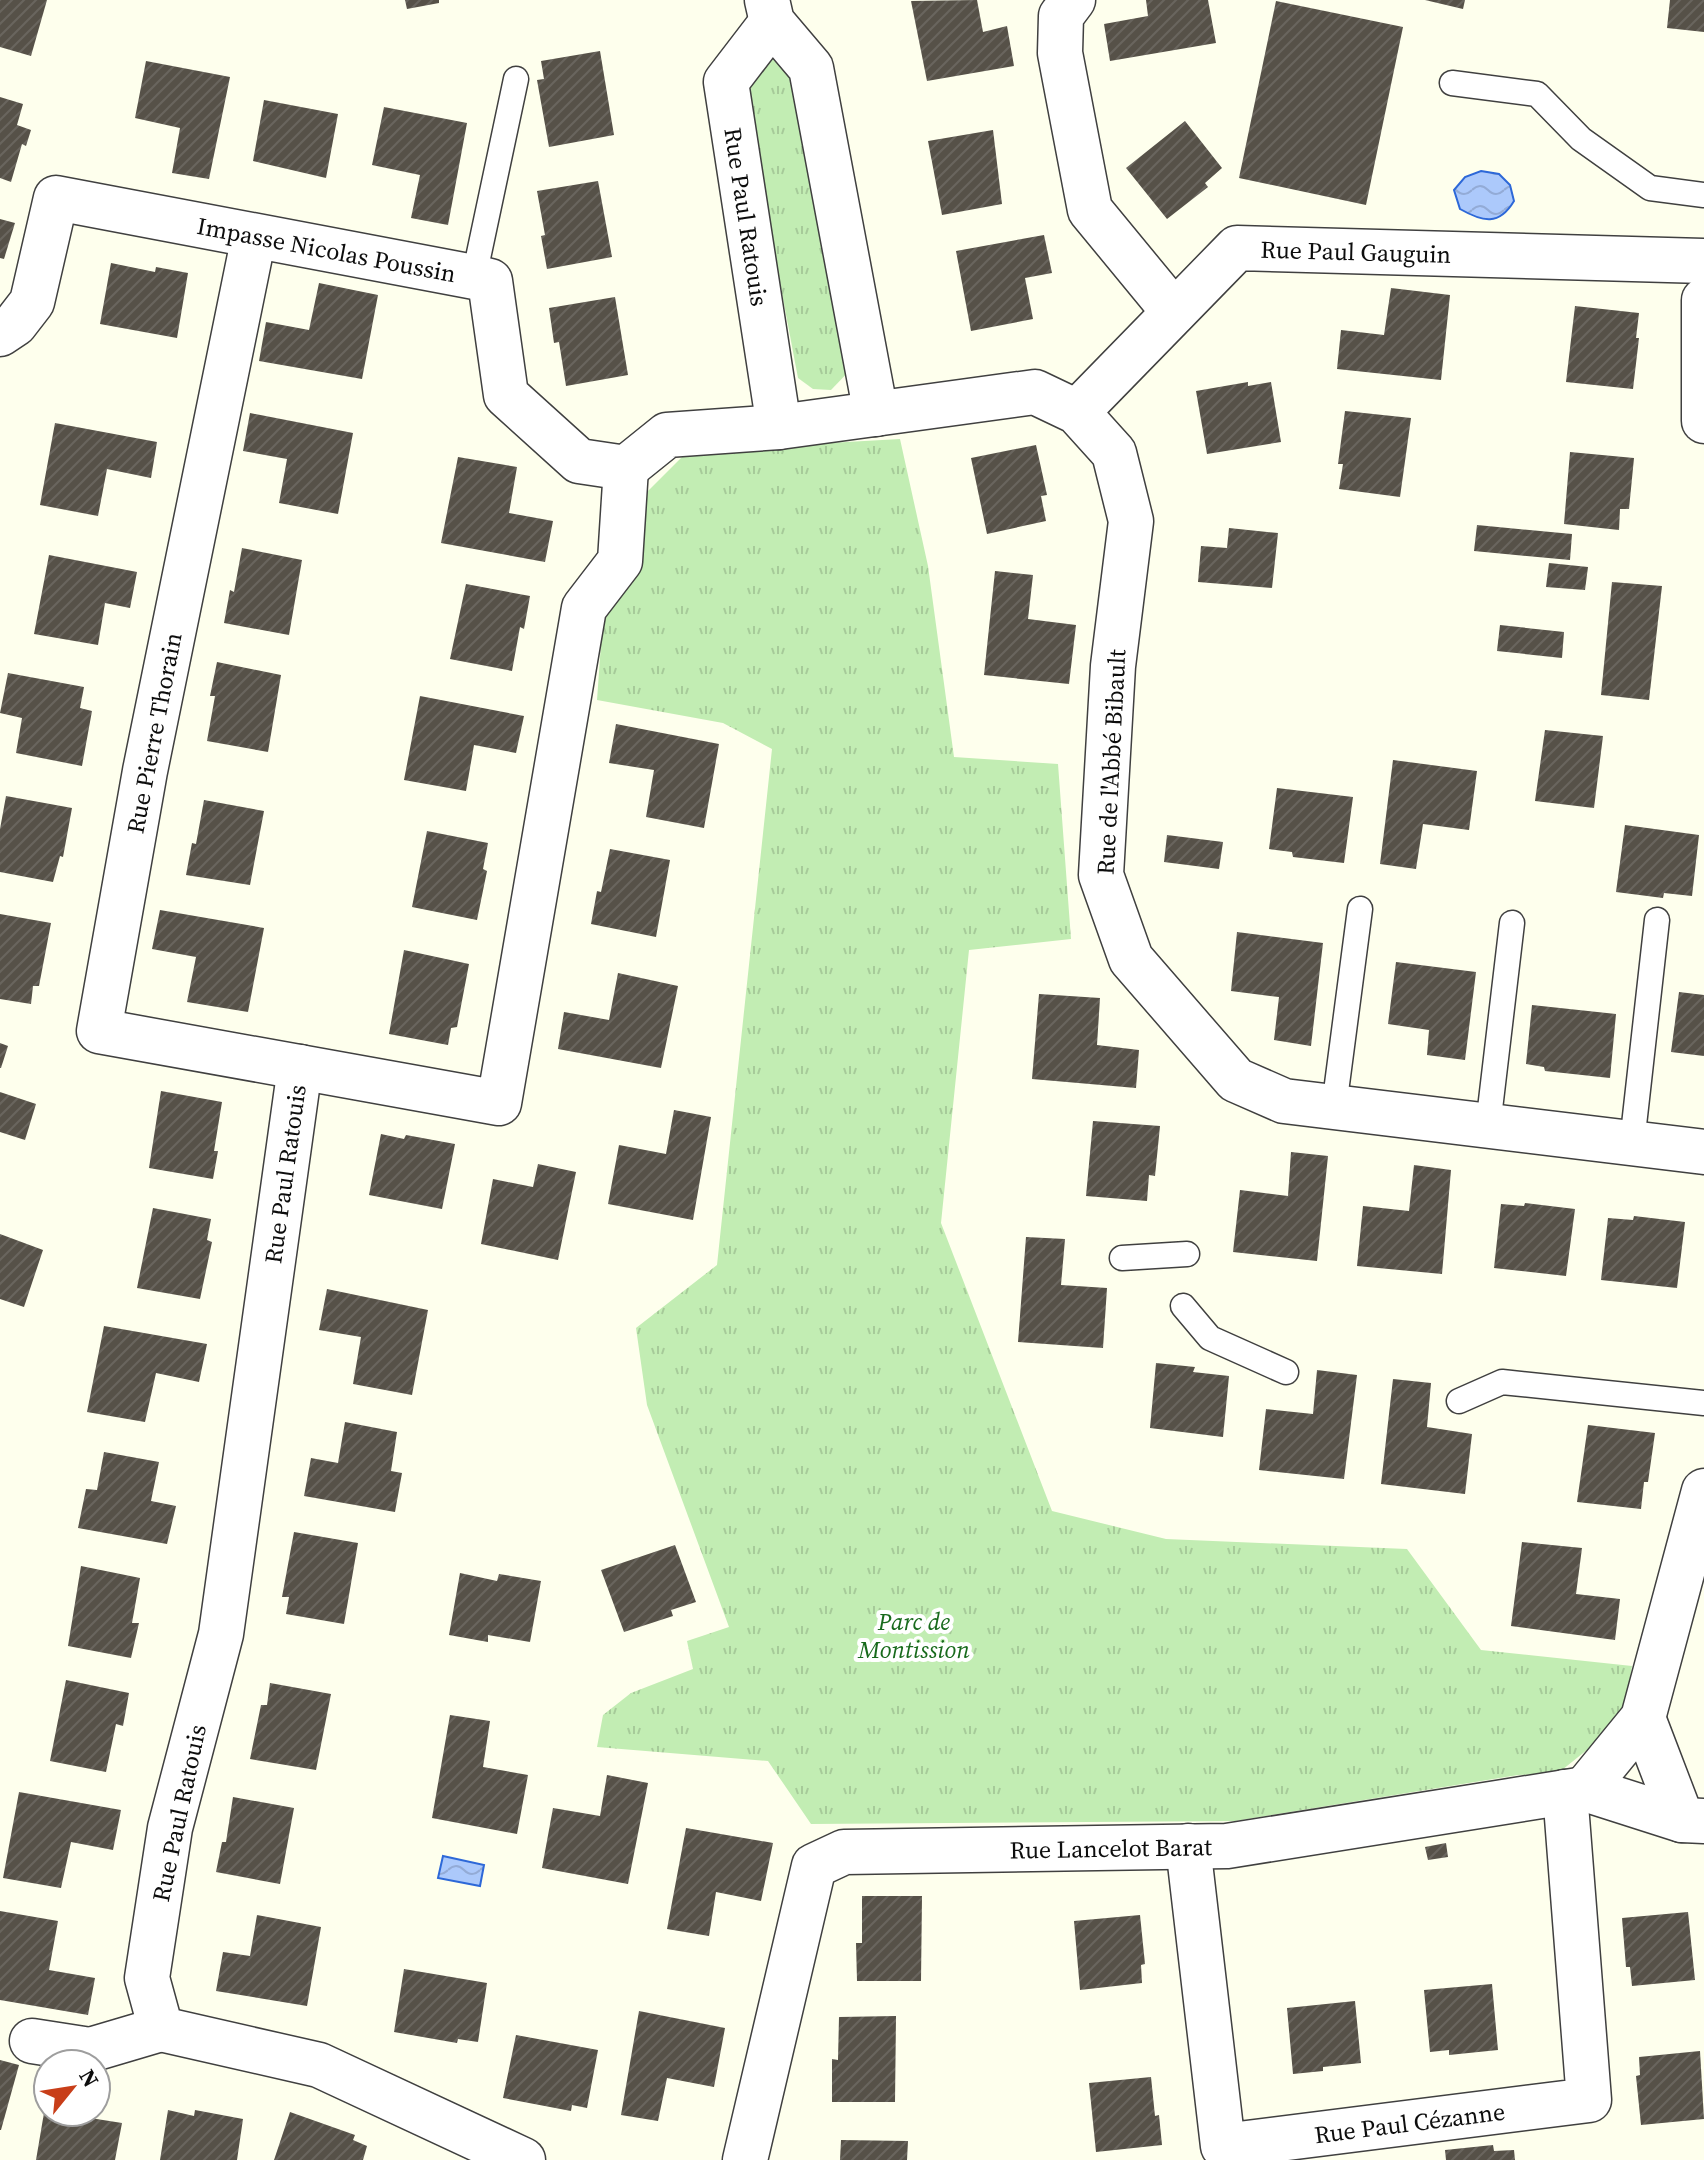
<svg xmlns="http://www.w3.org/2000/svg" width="1704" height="2160" viewBox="0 0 1704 2160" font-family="'Source Serif 4',serif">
<defs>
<pattern id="grass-tufts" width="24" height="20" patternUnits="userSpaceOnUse" patternTransform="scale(2)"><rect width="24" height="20" fill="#c2edb3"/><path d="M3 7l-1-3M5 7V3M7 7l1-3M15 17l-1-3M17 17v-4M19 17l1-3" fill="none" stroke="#a6ca99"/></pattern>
<pattern id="water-waves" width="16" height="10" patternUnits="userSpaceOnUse" patternTransform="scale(2)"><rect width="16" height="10" fill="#acc9fb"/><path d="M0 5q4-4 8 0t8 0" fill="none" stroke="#93abd6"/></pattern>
<pattern id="building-hatch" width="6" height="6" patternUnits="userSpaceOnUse" patternTransform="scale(2)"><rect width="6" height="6" fill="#565148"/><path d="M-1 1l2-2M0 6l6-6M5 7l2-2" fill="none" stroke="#69655e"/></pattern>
</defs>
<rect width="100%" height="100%" fill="#feffed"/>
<!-- grass -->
<g fill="url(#grass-tufts)">
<path d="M791 56 855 365 831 390 813 389 798 378 746 103 754 68 773 57Z"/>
<path d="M900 439 928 566 954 757 1058 764 1071 939 969 950 941 1223 1052 1511 1166 1539 1407 1549 1481 1650 1632 1666 1623 1721 1557 1774 1518 1775 1235 1821 811 1824 768 1761 597 1747 603 1715 631 1693 693 1669 687 1641 729 1627 647 1405 636 1328 717 1265 772 749 723 723 597 700 603 616 644 495 688 451Z"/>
</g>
<!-- water -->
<g fill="url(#water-waves)" stroke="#2d68d8" stroke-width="2">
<path d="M1481 171 1499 174 1510 185 1514 201C1499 226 1483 222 1460 209L1454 190 1465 177Z"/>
<path d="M443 1856 484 1865 480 1886 438 1878Z"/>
</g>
<!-- building -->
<g fill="url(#building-hatch)">
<path d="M0 0H47L31 56 0 47Z"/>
<path d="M405 0H439V3L407 9Z"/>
<path d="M977 0 983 32 1007 26 1014 66 927 81 911 1Z"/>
<path d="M1146 0H1208L1216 43 1110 61 1104 24 1148 16Z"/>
<path d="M1425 0H1465L1463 9Z"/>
<path d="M1670 0H1704V32L1667 28Z"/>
<path d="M1276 1 1403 27 1366 205 1239 178Z"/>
<path d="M600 51 614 135 549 147 537 80 544 79 541 61Z"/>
<path d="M146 61 230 77 209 179 172 173 180 128 135 118Z"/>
<path d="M0 97 23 104 17 125 31 130 26 146 22 144 11 182 0 178Z"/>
<path d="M264 100 338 114 326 178 253 161Z"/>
<path d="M384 107 467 123 448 225 411 218 420 175 372 165Z"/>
<path d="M1185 121 1222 168 1205 183 1208 187 1167 219 1126 168Z"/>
<path d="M993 130 1002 204 942 215 928 141Z"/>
<path d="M598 181 612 257 547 269 541 236 545 235 537 191Z"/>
<path d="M0 219 15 223 4 259 0 258Z"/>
<path d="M1044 235 1052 273 1025 278 1033 319 971 331 956 251Z"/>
<path d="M111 263 155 272 156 267 188 273 177 338 100 324Z"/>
<path d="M319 283 378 295 362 379 259 361 266 322 309 330Z"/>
<path d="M1391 288 1450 295 1441 380 1337 369 1341 330 1384 335Z"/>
<path d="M615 297 628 375 566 386 559 342 554 343 549 308Z"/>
<path d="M1575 306 1639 313 1636 338H1639L1633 389 1566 382Z"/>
<path d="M1248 382V386L1271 382 1281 442 1207 454 1196 391Z"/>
<path d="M1345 411 1411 418 1400 497 1339 489 1343 464H1338Z"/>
<path d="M250 413 353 433 338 514 279 503 287 459 243 451Z"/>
<path d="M55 423 157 442 151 478 107 469 98 516 40 505Z"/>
<path d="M1036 445 1047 495 1041 496 1046 521 987 534 971 458Z"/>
<path d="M1570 452 1634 458 1629 509H1620L1619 530 1564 524Z"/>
<path d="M458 457 517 467 509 513 553 521 545 562 441 543Z"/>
<path d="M1477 525 1572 534 1570 560 1474 551Z"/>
<path d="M1229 528 1278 533 1272 588 1198 582 1201 546 1227 548Z"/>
<path d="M242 548 302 560 289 635 224 623 230 590 234 592Z"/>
<path d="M49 555 137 572 130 608 105 603 98 645 34 634Z"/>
<path d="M1549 563 1588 567 1585 590 1546 587Z"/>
<path d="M995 571 1033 575 1028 619 1076 625 1069 684 984 675Z"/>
<path d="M1612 582 1662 586 1649 700 1601 695Z"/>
<path d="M466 584 530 596 524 629 520 627 512 671 450 659Z"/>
<path d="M1500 625 1564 632 1562 658 1497 651Z"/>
<path d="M217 662 281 675 268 752 207 741 215 696H210Z"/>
<path d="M8 673 84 687 80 708 92 711 82 766 16 753 22 718 0 713Z"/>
<path d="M420 696 524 716 516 753 474 745 466 791 404 780Z"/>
<path d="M616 724 719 744 704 828 646 817 654 770 609 763Z"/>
<path d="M1545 730 1603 736 1594 808 1535 801Z"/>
<path d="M1393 760 1477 771 1469 830 1423 824 1416 869 1380 864Z"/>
<path d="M1277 788 1353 797 1344 863 1293 857 1292 852 1269 849Z"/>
<path d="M6 796 72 808 63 857 60 856 53 882 0 872V829Z"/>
<path d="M204 800 264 811 250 885 186 875 192 843 196 844Z"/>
<path d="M1625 825 1699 835 1692 896 1664 893 1663 898 1616 892Z"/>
<path d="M427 831 488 843 483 869 487 871 477 920 412 907Z"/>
<path d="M1167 835 1223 842 1219 869 1164 862Z"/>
<path d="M610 849 670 860 656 937 591 924 597 891 601 892Z"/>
<path d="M160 910 264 928 248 1012 187 1002 196 957 152 949Z"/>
<path d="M0 914 51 923 39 986H33L31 1004 0 999Z"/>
<path d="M1237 932 1323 943 1311 1046 1274 1040 1279 997 1231 991Z"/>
<path d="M404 950 469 964 457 1027 451 1028 448 1045 389 1034Z"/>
<path d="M1396 962 1476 972 1465 1060 1427 1055 1429 1030 1388 1024Z"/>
<path d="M618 973 678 986 661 1068 558 1049 564 1012 609 1020Z"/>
<path d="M1679 992 1704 995V1056L1671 1052Z"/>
<path d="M1039 994 1100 998 1097 1045 1139 1050 1136 1088 1032 1079Z"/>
<path d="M1532 1005 1616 1014 1610 1078 1545 1071 1544 1067 1526 1064Z"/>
<path d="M0 1043 8 1046 1 1068H0Z"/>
<path d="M161 1091 222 1102 214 1151H218L213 1179 149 1168Z"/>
<path d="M0 1092 36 1104 25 1140 0 1132Z"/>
<path d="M674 1110 711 1117 693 1220 608 1204 619 1145 666 1154Z"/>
<path d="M1093 1121 1160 1126 1155 1176 1149 1175 1147 1201 1086 1196Z"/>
<path d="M381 1134 404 1139 406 1135 455 1144 442 1209 369 1195Z"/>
<path d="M1291 1152 1328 1156 1317 1261 1233 1252 1240 1190 1288 1196Z"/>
<path d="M538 1164 576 1172 558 1260 481 1244 493 1179 533 1187Z"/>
<path d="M1414 1165 1451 1170 1442 1274 1357 1266 1363 1206 1409 1211Z"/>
<path d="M1525 1203 1575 1209 1566 1276 1494 1268 1501 1204 1524 1206Z"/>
<path d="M153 1208 211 1219 207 1240 212 1242 200 1299 137 1288Z"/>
<path d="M1634 1216 1685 1222 1677 1288 1601 1280 1608 1218 1633 1220Z"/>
<path d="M0 1234 43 1250 24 1307 0 1299Z"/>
<path d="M1026 1237 1065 1239 1061 1285 1107 1288 1103 1348 1018 1342Z"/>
<path d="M327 1289 428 1310 412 1395 353 1384 361 1337 319 1330Z"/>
<path d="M104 1326 207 1344 199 1382 156 1373 145 1422 87 1412Z"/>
<path d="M1156 1363 1195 1367 1193 1372 1229 1376 1223 1437 1150 1428Z"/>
<path d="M1317 1370 1357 1375 1344 1479 1259 1470 1266 1409 1313 1414Z"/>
<path d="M1393 1379 1431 1383 1427 1427 1472 1434 1465 1494 1381 1484Z"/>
<path d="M345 1422 397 1432 391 1471 402 1473 395 1512 304 1496 311 1458 338 1463Z"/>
<path d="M1588 1425 1655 1433 1648 1482H1644L1641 1509 1577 1502Z"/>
<path d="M104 1452 159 1462 151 1501 176 1506 167 1544 78 1528 86 1489 97 1490Z"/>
<path d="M294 1532 358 1543 344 1624 286 1614 289 1597H282Z"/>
<path d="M1522 1542 1582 1548 1576 1594 1620 1599 1615 1640 1511 1626Z"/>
<path d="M675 1545 696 1602 671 1610 673 1616 624 1632 601 1570Z"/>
<path d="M81 1566 140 1578 132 1623H139L131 1658 68 1646Z"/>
<path d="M460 1573 497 1581 499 1574 541 1581 530 1642 488 1635V1642L449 1635Z"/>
<path d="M66 1680 129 1693 123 1726 116 1724 106 1772 50 1761Z"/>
<path d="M270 1683 331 1694 316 1770 250 1759 261 1705H267Z"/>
<path d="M450 1715 490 1721 483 1767 528 1775 517 1834 432 1818Z"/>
<path d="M607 1775 648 1783 628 1884 542 1868 553 1808 600 1816Z"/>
<path d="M19 1792 121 1810 113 1850 71 1842 61 1888 3 1878Z"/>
<path d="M233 1797 294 1808 280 1884 216 1872 222 1842H226Z"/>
<path d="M686 1828 773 1843 761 1901 716 1892 709 1936 667 1929Z"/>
<path d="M1446 1843 1448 1857 1428 1860 1425 1847Z"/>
<path d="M862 1896H922L921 1981H857L856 1943H862Z"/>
<path d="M0 1911 58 1921 49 1970 95 1978 88 2015 0 2000Z"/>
<path d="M1688 1912 1695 1980 1632 1986 1630 1967H1626L1622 1918Z"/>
<path d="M257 1915 321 1927 307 2006 216 1991 223 1952 250 1956Z"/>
<path d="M1140 1915 1145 1964 1141 1965 1142 1983 1080 1990 1074 1921Z"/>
<path d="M404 1969 487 1983 478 2042 458 2039 457 2043 394 2032Z"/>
<path d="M1492 1984 1498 2050 1449 2055V2050L1430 2052 1424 1990Z"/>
<path d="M1355 2001 1361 2063 1323 2067V2071L1293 2074 1287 2008Z"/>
<path d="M639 2011 725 2028 714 2087 667 2078 658 2121 621 2115Z"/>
<path d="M896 2016 895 2102H832V2059L838 2060 839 2017Z"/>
<path d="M516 2035 598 2050 587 2108 572 2105 571 2111 503 2098Z"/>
<path d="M1700 2051 1704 2119 1641 2125 1636 2076 1640 2075 1639 2057Z"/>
<path d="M0 2060 19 2065 1 2130H0Z"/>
<path d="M1151 2077 1155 2116 1159 2115 1162 2145 1096 2152 1089 2083Z"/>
<path d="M46 2101 48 2112H85L84 2117 122 2123 115 2160H36Z"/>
<path d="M168 2110 194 2116 195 2110 243 2119 237 2160H160Z"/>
<path d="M290 2112 355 2135 353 2140 367 2146 363 2160H274Z"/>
<path d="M841 2140 908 2141 907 2160H840Z"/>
<path d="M1493 2145 1494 2151 1514 2150 1515 2160H1446L1445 2150Z"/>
</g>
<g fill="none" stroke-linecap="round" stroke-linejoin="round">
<!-- service casing -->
<g stroke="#404040" stroke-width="27">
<g id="service">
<path d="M1452 83 1537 94 1581 139 1650 188 1704 195"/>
<path d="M474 277 516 79"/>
<path d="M1334 1107 1360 909"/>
<path d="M1488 1126 1512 923"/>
<path d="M1632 1143 1657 920"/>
<path d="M1122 1258 1187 1254"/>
<path d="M1183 1306 1210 1338 1286 1372"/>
<path d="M1459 1401 1502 1382 1704 1403"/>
</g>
</g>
<!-- minor casing -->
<g stroke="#404040" stroke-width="47">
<g id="minor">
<path d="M767 0 772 22 811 68 876 414"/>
<path d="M1073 0 1061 16 1060 53 1090 210 1174 312"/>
<path id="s1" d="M772 22 726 82 779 427"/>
<path d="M254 236 145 771 99 1031 499 1103 584 608 620 561 626 468"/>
<path d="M1704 300V421"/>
<path id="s2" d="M0 334 15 324 32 302 56 198 474 277 490 281 506 395 579 461 626 468"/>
<path id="s3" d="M1077 412 1237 248 1704 261"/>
<path d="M626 468 667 435 779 427 1035 392 1077 412 1114 453 1131 521 1113 666 1101 875 1131 959 1236 1080 1284 1101 1704 1152"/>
<path d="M300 1067 221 1634 170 1828 147 1978 161 2029 319 2065 523 2160"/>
<path d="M1643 1718 1682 1820"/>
<path d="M1585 1789 1643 1718 1704 1491"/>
<path id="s4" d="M1188 1846 1223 2146 1589 2100 1565 1792"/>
<path d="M32 2041 90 2050 161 2029"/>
<path id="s5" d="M745 2160 814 1866 844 1852 1227 1846 1585 1789 1682 1820 1704 1821"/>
</g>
</g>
<!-- service -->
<use href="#service" stroke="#fff" stroke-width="24"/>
<!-- minor -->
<use href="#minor" stroke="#fff" stroke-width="44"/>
</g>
<g text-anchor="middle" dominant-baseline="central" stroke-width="8" stroke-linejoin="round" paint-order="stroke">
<!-- street labels -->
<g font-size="24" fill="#0d0d0d" stroke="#fff">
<text stroke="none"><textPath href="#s1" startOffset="212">Rue Paul Ratouis</textPath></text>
<text stroke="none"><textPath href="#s2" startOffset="428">Impasse Nicolas Poussin</textPath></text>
<text stroke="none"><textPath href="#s3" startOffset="348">Rue Paul Gauguin</textPath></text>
<text transform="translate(154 733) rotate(-79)">Rue Pierre Thorain</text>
<text transform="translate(1111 762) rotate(-87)">Rue de l'Abbé Bibault</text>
<text transform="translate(285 1174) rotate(-82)">Rue Paul Ratouis</text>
<text transform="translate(179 1813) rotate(-78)">Rue Paul Ratouis</text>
<text stroke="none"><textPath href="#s5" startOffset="602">Rue Lancelot Barat</textPath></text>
<text stroke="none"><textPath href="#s4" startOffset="490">Rue Paul Cézanne</textPath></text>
</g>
<!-- park labels -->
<g font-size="24" font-style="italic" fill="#186a1c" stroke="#fff">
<text x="914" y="1621">Parc de<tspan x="914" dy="28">Montission</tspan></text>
</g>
</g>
<!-- north arrow -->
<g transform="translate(72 2088) rotate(60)"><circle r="38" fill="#ffffff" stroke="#9e9e9e" stroke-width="2"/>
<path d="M0-6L14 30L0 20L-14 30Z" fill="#c83e19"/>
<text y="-12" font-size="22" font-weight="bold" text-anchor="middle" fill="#0d0d0d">N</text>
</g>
</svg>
